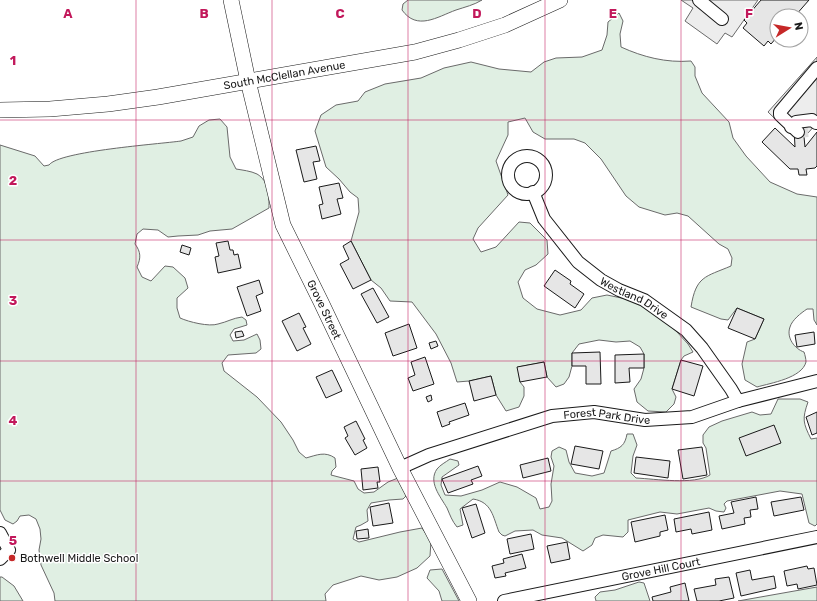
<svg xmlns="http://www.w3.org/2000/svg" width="817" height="601" viewBox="0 0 817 601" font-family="Rubik,sans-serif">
<rect width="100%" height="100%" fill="#fff"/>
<!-- green -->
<g fill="#e0efe3" stroke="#6a6a6a">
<path d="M408 0H482C474 5 465 7 456 10 437 17 417 31 402 10L403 4Z"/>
<path d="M619 13 623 21 620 34 621 47C643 57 666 63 691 61L695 67V76L702 93 729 122 733 138 746 156 770 182 797 194 817 197V325L814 320 813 309H807C801 313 792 320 790 327 786 338 795 349 804 352 805 355 806 359 806 362 802 378 771 383 757 387L745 380 742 364 747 342 755 339 764 319 737 308 728 320 721 319 691 307C696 276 705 277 731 266L732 258 728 249 719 244 688 216 677 213 665 215 639 207 626 196 601 159 585 143 574 139H545L533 132 525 118 508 122V135L496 161 508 195 478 228 473 239 481 252 496 247 519 222 530 223 547 240 548 254 536 265 525 270 518 282 523 298 537 309 560 315 581 310 592 298 607 295 631 300 653 310 677 332 688 344 693 352 684 356 681 360 672 389 676 397 674 404 666 412 648 411 637 402 634 389 641 379 644 368V354L640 347 630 341 616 342 599 340 579 344 572 353V366L569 377 564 384 556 387 547 377 544 362 518 367 520 382 524 387V396L519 407 506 411 496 395 491 376 469 381 457 382 451 363 436 334 412 302 390 301 381 288 371 280 351 241 359 212 358 198 350 192 339 179 326 167 315 131 321 115 336 105 358 101 365 92 385 84 421 78 444 68 471 62 499 69 531 72 544 62 556 58 582 57 602 50 607 35 608 22Z"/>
<path d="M220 119 227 127 230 157 236 169C242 170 251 171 257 174 269 181 269 196 269 208L232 229 210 231 198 235 178 236 168 237 158 230 143 229 137 234 135 244C141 252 141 258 137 267L142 277 151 281 165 266 173 267 185 278 188 288 177 298V308L180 318C189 322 209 327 218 324 227 322 233 318 242 317L246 320 247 325 234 329 230 335 233 341 244 340 257 334 260 340 261 349 256 353 228 355 222 363 224 371 257 397 281 422 293 440 299 452 306 458C317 455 325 451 335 458L336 467 332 471 331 475 354 481 358 489 364 493 374 492 388 482 398 478 407 495 403 499 389 500 371 503 367 510 368 521 361 525 356 527 353 539 359 542 400 532 422 528 431 541 430 556 417 568 397 577 379 580 361 576 333 585 325 594 326 601H55L54 593 41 565 39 550 41 539 40 529 36 519 29 515 20 516 17 521 13 524 5 520 0 510V145L35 156 44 166 49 165C59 151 160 144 181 141L193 137 199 126 209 120Z"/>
<path d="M778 399H800L808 402C802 419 803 423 811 439L817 438V524L815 526 809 523 802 494 780 491 727 501 724 504 726 508 724 512 716 511 709 508 677 514 660 512 628 520V532L623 537 603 535 595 538 592 545 583 551 562 538 542 535 533 530 515 531 505 536 502 535 499 532C493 517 492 502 473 499L460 509 463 525 457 527C452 521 450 515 447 508 440 496 428 482 437 469 440 465 446 462 450 459L458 461 459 465 442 477 441 485 445 495 461 496 482 490 500 482 517 487 536 498 540 509 549 507 552 501 551 484 554 466 551 457 552 451 559 447 566 450 569 462 575 473 592 476 604 473 611 451C621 448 625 445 627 434H633L637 445 633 456 631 473 636 478C656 479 694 485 710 475L706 448 703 443V435L709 427 722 421 752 412 760 415 771 414Z"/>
<path d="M442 569 459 601H442L439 591 427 578 430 570Z"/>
<path d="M0 577H2L14 586 23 601H0Z"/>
<path d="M639 582 644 583 650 601H596L595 597 600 592 615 590Z"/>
<path d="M817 587V601H738Z"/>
</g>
<!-- parking -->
<g fill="#ededed" stroke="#6a6a6a">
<path d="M681 0H758L732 37 725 33 717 44 685 21 693 8Z"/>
<path d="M817 57V123L808 133 804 134 803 127 794 128 795 138 768 112Z"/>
</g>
<!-- building -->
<g fill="#e6e6e6" stroke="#1a1a1a">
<path d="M761 0H809L795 16H777V37L771 44 768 41 764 46 743 28 747 23 744 20Z"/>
<path d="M803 127 805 147 817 132V166L815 168 806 169 807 175H799L798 169H790L762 142 775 128 795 147 794 128Z"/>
<path d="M316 146 320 161 313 162 317 179 304 182 296 150Z"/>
<path d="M339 183 343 198 337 199 341 214 322 219 319 205 323 204 319 187Z"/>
<path d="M228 241 230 250H233L234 255 238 254 241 268 218 273 215 257 219 256 216 243Z"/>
<path d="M351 241 371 280 353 289 340 264 349 259 343 246Z"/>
<path d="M182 245 191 248 189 255 180 252Z"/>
<path d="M555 270 571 281 570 284 584 294 575 308 544 286Z"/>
<path d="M259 280 263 293 256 296 261 311 247 316 237 287Z"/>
<path d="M373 288 389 317 377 323 361 294Z"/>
<path d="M737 308 764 319 755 339 728 328Z"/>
<path d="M299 313 306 327 303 328 311 344 297 351 282 321Z"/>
<path d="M409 324 417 348 393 356 385 333Z"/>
<path d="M242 331 244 336 236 338 235 332Z"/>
<path d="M814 332 815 344 797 347 795 335Z"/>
<path d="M436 341 438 346 431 349 429 343Z"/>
<path d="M600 352 601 384H586V366H572V353Z"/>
<path d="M644 354V368H629L630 382 615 383V355Z"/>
<path d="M425 357 434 384 413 391 408 378 415 375 411 362Z"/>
<path d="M681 360 703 366 694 396 672 389Z"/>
<path d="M544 362 547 377 520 382 517 367Z"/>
<path d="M332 370 342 391 326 398 316 377Z"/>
<path d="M491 376 496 395 474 401 469 381Z"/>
<path d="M431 395 432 400 428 402 426 397Z"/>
<path d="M465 403 469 415 449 422 450 424 442 427 437 412Z"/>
<path d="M817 412V433L812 435 806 417Z"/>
<path d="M356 421 365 439 363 440 367 448 355 455 345 438 348 436 344 427Z"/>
<path d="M774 425 781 443 746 456 739 438Z"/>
<path d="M575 446 603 451 599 469 571 464Z"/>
<path d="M702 447 707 475 683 479 678 450Z"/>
<path d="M636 457 670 461 668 478 634 473Z"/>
<path d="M548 458 551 471 523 478 520 465Z"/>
<path d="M478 466 482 476 471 480 473 484 448 493 442 479Z"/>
<path d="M378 467 380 482H377L378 488 363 490 361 469Z"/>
<path d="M756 497 758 509 750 510 751 517 744 518 745 524 722 529 719 516 734 513 731 502Z"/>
<path d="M801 497 804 510 774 516 771 502Z"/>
<path d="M389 503 393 523 373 526 370 507Z"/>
<path d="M476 504 485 533 472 538 462 508Z"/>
<path d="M709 512 712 530 692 534 691 529 676 532 674 519Z"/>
<path d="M665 515 668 530 660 532V536L635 542 631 522Z"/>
<path d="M368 529 369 538 357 539 356 531Z"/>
<path d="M531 534 534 549 510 554 507 539Z"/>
<path d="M567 542 570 559 551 563 547 546Z"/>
<path d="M522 554 526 568 505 573 506 576 495 578 492 566 504 563 503 559Z"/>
<path d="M807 566 808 569 814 568 817 585 798 589 797 584 787 586 784 571Z"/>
<path d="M750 570 752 580 774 576 776 588 741 596 736 573Z"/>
<path d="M729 577 734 598 719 601H697L694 589 716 585 715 579Z"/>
<path d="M685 583 689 601H653L652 597 671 592 670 587Z"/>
</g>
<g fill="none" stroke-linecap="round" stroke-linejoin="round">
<!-- minor-tunnel -->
<path stroke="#ddd" stroke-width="12" stroke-dasharray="12 6" stroke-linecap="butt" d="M798 132 808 131"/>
<!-- minor casing -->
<g stroke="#1a1a1a" stroke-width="14">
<g id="minor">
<path d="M699 0 722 19"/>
<path d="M791 127 796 122 812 120 816 123"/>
<path d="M798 132 780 115V112L817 68"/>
<circle cx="527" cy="175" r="19"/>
<path id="s1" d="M533 192 544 219 578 262 601 280 619 290 644 300 686 330 702 348 731 389 738 401"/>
<path id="s2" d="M400 468 429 455 552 416 594 412 645 420 692 417 738 401 817 381"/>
<path d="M0 533 9 550 0 559"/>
<path id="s3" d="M504 601 817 537"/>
</g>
</g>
<!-- major casing -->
<g stroke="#1a1a1a" stroke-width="16">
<g id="major">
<path id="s4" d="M231 0 248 81 283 225 321 302 400 468 469 601"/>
<path id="s5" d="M0 110 50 109 108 104 158 97 415 52 459 40 505 25 560 0"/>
</g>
</g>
<!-- minor -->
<use href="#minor" stroke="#fff" stroke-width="12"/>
<!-- major -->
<use href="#major" stroke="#fff" stroke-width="15"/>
</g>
<!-- grid -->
<path fill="none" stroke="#c2185b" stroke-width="1" stroke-opacity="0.55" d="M136 0V601M272 0V601M408 0V601M545 0V601M681 0V601M0 120H817M0 240H817M0 361H817M0 481H817"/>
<!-- markers -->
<circle fill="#c62828" stroke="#fff" stroke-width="1.5" cx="12" cy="558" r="4"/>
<g text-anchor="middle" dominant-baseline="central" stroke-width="3" stroke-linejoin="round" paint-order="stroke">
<!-- street labels -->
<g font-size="11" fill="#1a1a1a" stroke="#fff">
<text stroke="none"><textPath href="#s5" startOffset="287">South McClellan Avenue</textPath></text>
<text stroke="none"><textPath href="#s1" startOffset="151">Westland Drive</textPath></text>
<text stroke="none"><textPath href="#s4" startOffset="325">Grove Street</textPath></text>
<text stroke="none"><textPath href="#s2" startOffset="216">Forest Park Drive</textPath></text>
<text stroke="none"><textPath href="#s3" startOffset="160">Grove Hill Court</textPath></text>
</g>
<!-- poi labels -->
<g font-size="11" fill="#1a1a1a" stroke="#fff" text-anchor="start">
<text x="20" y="558">Bothwell Middle School</text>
</g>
</g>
<g font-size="13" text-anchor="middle" font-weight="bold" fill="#c2185b" stroke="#fff" stroke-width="3" stroke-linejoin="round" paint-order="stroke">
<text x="68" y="18">A</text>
<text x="204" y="18">B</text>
<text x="340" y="18">C</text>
<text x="477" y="18">D</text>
<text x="613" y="18">E</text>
<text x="749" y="18">F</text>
<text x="13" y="65">1</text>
<text x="13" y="185">2</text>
<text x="13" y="305">3</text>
<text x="13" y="425">4</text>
<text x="13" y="545">5</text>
</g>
<!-- north arrow -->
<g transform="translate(789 28) rotate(79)"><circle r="19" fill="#ffffff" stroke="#a3a3a3"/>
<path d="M0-3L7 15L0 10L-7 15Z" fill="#c62828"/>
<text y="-6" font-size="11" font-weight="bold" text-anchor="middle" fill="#1a1a1a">N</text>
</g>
</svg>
